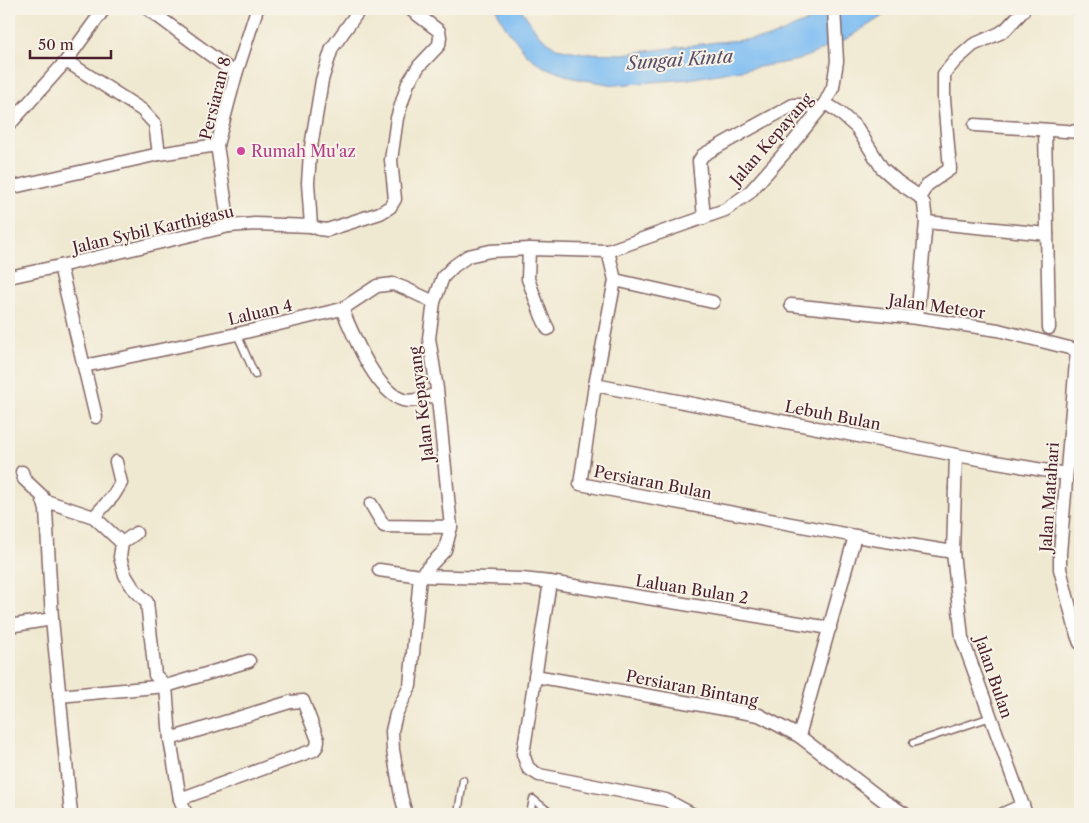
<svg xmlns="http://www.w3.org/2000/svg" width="1089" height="823" viewBox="0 0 1089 823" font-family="'Libre Caslon Text',serif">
<rect width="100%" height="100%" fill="#f7f3e8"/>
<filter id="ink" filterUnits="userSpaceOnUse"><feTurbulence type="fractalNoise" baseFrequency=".02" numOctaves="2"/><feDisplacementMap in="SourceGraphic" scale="10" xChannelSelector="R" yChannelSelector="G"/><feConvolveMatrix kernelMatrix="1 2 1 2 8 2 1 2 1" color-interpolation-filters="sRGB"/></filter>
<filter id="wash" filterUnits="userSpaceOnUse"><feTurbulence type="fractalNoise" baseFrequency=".0096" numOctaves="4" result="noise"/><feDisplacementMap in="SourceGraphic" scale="20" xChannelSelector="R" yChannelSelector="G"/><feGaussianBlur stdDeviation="1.12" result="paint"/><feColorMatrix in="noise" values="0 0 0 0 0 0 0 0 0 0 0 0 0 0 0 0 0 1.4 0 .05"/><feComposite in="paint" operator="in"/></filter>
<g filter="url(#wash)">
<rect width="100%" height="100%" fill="#f0e9d1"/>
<!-- water -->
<path fill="#7ebdf2" stroke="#646e8e" d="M496 9H521L539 35 556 48 583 53 624 54 717 42 769 38 815 18 833 9H894L846 39 799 60 689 79 615 85 573 78 544 67 527 55 505 26Z"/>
</g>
<g filter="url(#ink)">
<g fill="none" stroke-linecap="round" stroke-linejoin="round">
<!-- service casing -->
<g stroke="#846665" stroke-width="9">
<g id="service">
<path d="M237 334 255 375"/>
<path d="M913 743 991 717"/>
<path d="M458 814 463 780"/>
<path d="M530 814 533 799 552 814"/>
</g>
</g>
<!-- minor casing -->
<g stroke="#846665" stroke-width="15">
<g id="minor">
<path d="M148 9 236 74"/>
<path d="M66 61 142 110 155 124 159 154"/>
<path d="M825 103 839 112 857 128 882 168 898 182 920 197 924 204 926 222 917 318"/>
<path d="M9 125 66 61 104 9"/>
<path d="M975 125 1080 132"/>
<path d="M1045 130 1049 328"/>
<path d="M9 188 159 154 217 145"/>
<path d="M920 197 927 185 950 169 944 99V74L955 61 973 45 1000 33 1006 29 1023 11"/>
<path d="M704 218 699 161 703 155 742 133 793 105H805L820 109"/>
<path d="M926 222 1047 234"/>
<path d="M229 226 217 145 236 74 257 9"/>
<path d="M311 226 308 183 310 153 322 80 332 48 360 9"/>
<path d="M529 249 528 279 542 317 548 329"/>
<path d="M608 251 615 280 595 385 580 484 855 536 953 552"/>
<path d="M60 266 96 417"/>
<path d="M9 277 60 266 229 226 255 224 311 226 319 229 327 230 380 213 390 207 395 199 391 160 397 118 408 83 419 66 439 45 440 37 439 31 410 9"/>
<path d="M615 280 713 302"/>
<path d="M791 305 917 318 998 330 1077 350 1060 553V569L1077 635 1080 643"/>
<path d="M342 309C353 334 375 391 403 400 413 403 426 397 437 394"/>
<path d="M84 366 237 334 342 309 377 286 393 284 404 288 434 302"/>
<path d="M595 385 956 455 1066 474"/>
<path d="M956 455 953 552 962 638 1026 814"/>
<path d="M22 472 24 479 42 496 46 510 52 619 71 814"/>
<path d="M43 500 94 517 122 543"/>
<path d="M371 504 384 526 451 527"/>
<path d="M94 517 113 496 121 483 116 462"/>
<path d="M136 533 122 543 120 557 125 575 133 588 147 602 155 675 166 686 170 739 180 799 186 814"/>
<path d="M379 570 420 576 522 579 550 582 830 628"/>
<path d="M550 582 523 754 528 768 539 775 666 800 692 814"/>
<path d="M9 626 52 619"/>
<path d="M535 676 759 715 799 736 884 801 905 814"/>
<path d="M59 696 166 686 249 661"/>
<path d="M799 736 855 536"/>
<path d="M170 739 290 702 303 701 318 740 317 746 314 750 180 799"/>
<path d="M406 814 401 796 393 750 392 731 396 714 410 686 420 576 445 550 451 527 437 389 429 338 434 302 443 277 454 266 468 256 490 251 529 249 608 251 725 210 749 193 788 149 825 103 833 87 837 61 834 9"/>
<path d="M1003 814 1023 805"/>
</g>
</g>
<!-- service -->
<use href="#service" stroke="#fff" stroke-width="6"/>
<!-- minor -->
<use href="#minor" stroke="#fff" stroke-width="12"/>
</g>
</g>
<!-- markers -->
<circle fill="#d1479c" stroke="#f7f3e8" stroke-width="2" cx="241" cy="151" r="5"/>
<g text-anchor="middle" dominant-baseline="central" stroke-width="4" stroke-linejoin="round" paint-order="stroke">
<!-- street labels -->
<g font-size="16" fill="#4a1f2b" stroke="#f7f3e8">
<text transform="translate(215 98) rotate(-76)">Persiaran 8</text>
<text transform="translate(771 139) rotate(-49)">Jalan Kepayang</text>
<text transform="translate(153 229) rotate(-13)">Jalan Sybil Karthigasu</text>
<text transform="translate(937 306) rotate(8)">Jalan Meteor</text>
<text transform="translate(260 312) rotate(-13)">Laluan 4</text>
<text transform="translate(421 404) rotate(-97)">Jalan Kepayang</text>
<text transform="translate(833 415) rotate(11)">Lebuh Bulan</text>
<text transform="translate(653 482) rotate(11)">Persiaran Bulan</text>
<text transform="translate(1049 497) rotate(-86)">Jalan Matahari</text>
<text transform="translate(692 589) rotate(9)">Laluan Bulan 2</text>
<text transform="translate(994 677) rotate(71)">Jalan Bulan</text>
<text transform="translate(692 688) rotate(11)">Persiaran Bintang</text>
</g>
<!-- hotel labels -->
<g font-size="16" fill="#b23c85" stroke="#f7f3e8" text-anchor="start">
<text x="251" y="151">Rumah Mu'az</text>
</g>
<!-- water labels -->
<g font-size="18" font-style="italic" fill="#5a4e67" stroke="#f7f3e8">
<text transform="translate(680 60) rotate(-4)">Sungai Kinta</text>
</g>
</g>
<!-- margin -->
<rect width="1089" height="823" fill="none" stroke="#f7f3e8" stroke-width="30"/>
<!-- scale -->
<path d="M30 50v8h81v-8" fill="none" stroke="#4a1f2b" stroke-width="2.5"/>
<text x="38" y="50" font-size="15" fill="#4a1f2b" stroke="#f7f3e8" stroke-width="4" paint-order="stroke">50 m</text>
</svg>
